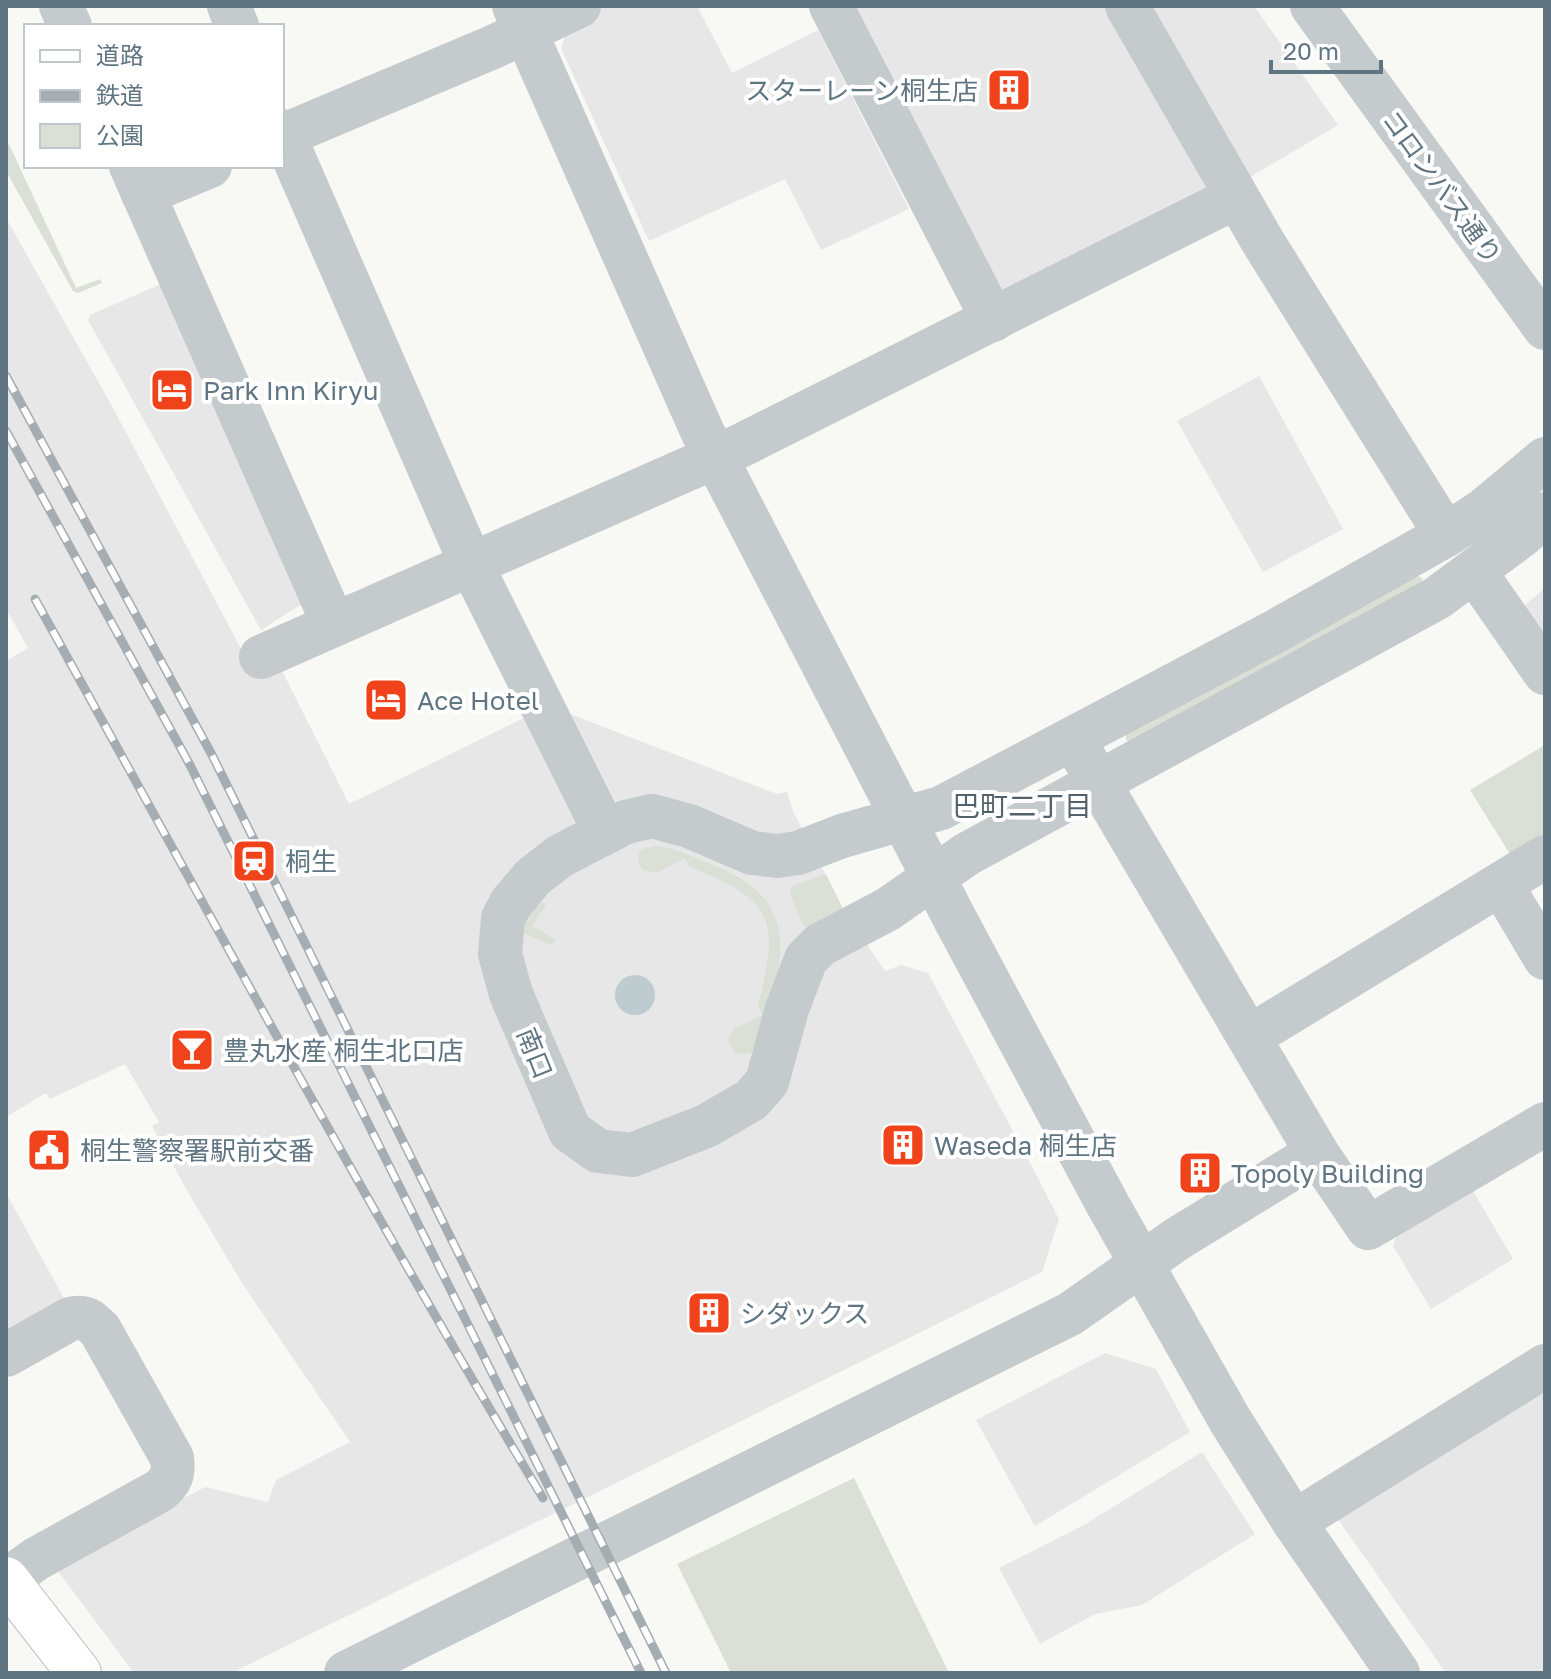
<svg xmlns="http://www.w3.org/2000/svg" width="1551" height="1679" viewBox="0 0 1551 1679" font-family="'Golos Text','Noto Sans JP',sans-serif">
<rect width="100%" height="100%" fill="#f8f8f5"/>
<!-- built -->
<g fill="#e6e7e6">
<path d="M606 6H697L732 73 818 30 909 209 821 250 785 179 649 241 561 48 569 24Z"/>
<path d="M843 6H1110L1209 175 1202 196 1002 293Z"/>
<path d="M1158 6H1254L1338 125 1245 180 1145 14Z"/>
<path d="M6 218 113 408 256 677 279 665 349 804 528 716 560 710 777 794 787 792 793 811 843 909 885 971 901 965 928 973 1028 1159 1059 1219 1042 1272 232 1673H134L55 1567 205 1487 268 1502 276 1480 350 1442 242 1283 185 1187 152 1126 159 1122 125 1064 50 1099 46 1093 6 1117V661L28 648 6 609Z"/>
<path d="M163 283 305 602 261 630 88 320 90 315Z"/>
<path d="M1259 376 1343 529 1263 572 1177 421Z"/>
<path d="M1545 588V645L1520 609Z"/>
<path d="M1470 1186 1513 1259 1431 1309 1393 1246 1398 1231Z"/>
<path d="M6 1193 66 1302 6 1335Z"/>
<path d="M1105 1353 1156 1369 1190 1432 1035 1526 976 1420Z"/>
<path d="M1545 1392V1673H1446L1335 1515Z"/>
<path d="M1202 1452 1255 1534 1142 1605 1095 1614 1040 1644 999 1568 1084 1525Z"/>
</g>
<!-- green -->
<g fill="#dae0d5">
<path d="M6 138 76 288 100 279 102 283 78 293 73 291 6 171Z"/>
<path d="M1416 574 1423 579 1421 583 1130 742 1126 740V732Z"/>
<path d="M1545 745V840L1513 859 1470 790Z"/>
<path d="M654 846C676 847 697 859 717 867 812 904 779 979 752 1053L736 1054 727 1040 735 1028 763 1015 758 1005C781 916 772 901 689 866L685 858 656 873 643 870 638 863 639 851Z"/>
<path d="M826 874 843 909 809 927 804 926 790 894 792 886Z"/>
<path d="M539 901 546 905 532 926 555 939 553 946 521 932 522 923Z"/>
<path d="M854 1478 949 1673H731L677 1564Z"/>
</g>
<!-- water -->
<circle fill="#becbcf" cx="635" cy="995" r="20"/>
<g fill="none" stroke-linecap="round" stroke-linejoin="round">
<!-- major casing -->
<g stroke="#b8bdc0" stroke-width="46">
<path id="major" d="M6 1579 79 1673"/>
</g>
<!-- minor -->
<g stroke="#c5cacd" stroke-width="44">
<path d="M61 6 70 26"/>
<path d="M229 6 237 26"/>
<path d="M514 6 703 433 955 919 1108 1205 1230 1420 1294 1522 1398 1673"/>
<path d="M831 6 993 320"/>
<path d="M1127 6 1263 242 1446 535"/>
<path d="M1312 6 1545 328"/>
<path d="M282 131 471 564 605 832"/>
<path d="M282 136 493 47 579 6"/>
<path d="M131 166 333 623"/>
<path d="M143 194 210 166"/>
<path d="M1545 459 1484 510 1446 535 1276 631 941 808 842 836 798 853 777 856 752 853 689 826 652 816 626 822 560 856 533 877 511 903 503 918 500 954 511 994 570 1131 598 1151 632 1155 706 1126 751 1100 767 1082 787 1009 806 959 820 945 888 909 967 854 1437 598 1521 536 1545 514"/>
<path d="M1475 572 1545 673"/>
<path d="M261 657 740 446 1236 197"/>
<path d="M1083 756 1317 1153 1368 1228 1545 1124"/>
<path d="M1501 884 1545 958"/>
<path d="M1249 1037 1545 857"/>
<path d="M6 1355 70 1319C85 1315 90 1320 100 1330L172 1458C174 1473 172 1481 159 1491L36 1559 7 1580"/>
<path d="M1294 1522 1545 1366"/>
<path d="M346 1673 1070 1314 1177 1239 1317 1153"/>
</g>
<!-- major -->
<use href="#major" stroke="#fff" stroke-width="44"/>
<!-- rail casing -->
<g stroke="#a5adb2" stroke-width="9">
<g id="rail">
<path d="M6 376 212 755 666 1673"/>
<path d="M6 431 190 765 641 1673"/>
<path d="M35 599C202 900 365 1203 543 1498"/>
</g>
</g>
<!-- rail -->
<use href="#rail" stroke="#fff" stroke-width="6" stroke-dasharray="18" stroke-linecap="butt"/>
</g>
<!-- icons -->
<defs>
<g id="building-square" transform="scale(2.3)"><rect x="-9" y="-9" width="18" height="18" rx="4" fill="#f1431b" stroke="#fff"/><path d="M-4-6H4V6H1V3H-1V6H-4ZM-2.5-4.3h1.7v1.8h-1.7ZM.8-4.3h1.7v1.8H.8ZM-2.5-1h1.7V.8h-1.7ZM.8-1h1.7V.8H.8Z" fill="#fff"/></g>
<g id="hotel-square" transform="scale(2.3)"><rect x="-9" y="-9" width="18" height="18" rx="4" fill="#f1431b" stroke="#fff"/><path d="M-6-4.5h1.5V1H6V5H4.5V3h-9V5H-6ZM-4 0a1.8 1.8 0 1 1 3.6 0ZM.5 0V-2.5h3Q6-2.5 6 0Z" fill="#fff"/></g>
<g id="station-square" transform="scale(2.3)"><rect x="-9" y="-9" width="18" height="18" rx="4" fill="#f1431b" stroke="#fff"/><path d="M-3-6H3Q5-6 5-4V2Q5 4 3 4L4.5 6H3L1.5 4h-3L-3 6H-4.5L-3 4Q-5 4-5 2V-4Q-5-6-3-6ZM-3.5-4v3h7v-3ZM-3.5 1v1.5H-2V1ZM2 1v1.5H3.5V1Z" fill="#fff"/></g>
<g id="bar-square" transform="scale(2.3)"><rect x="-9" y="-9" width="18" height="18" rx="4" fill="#f1431b" stroke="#fff"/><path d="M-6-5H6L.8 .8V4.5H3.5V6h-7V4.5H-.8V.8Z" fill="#fff"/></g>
<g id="civic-square" transform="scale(2.3)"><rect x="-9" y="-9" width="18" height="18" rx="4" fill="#f1431b" stroke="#fff"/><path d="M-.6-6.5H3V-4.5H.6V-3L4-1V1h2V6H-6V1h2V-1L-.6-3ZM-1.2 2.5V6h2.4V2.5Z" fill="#fff"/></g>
</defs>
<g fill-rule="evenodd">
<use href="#building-square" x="1009" y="90"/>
<use href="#hotel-square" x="172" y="390"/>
<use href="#hotel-square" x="386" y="700"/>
<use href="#station-square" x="254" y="861"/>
<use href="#bar-square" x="192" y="1050"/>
<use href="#building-square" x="903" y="1145"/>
<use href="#civic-square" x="49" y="1150"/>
<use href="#building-square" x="1200" y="1173"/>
<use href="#building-square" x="709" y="1313"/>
</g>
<g text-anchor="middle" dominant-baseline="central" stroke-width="8" stroke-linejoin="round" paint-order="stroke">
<!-- poi labels -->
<g font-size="26" fill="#607582" stroke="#fff" text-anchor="start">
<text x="978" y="90" text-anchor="end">スターレーン桐生店</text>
<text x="203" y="390">Park Inn Kiryu</text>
<text x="417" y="700">Ace Hotel</text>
<text x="285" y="861">桐生</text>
<text x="223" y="1050">豊丸水産 桐生北口店</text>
<text x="934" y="1145">Waseda 桐生店</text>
<text x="80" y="1150">桐生警察署駅前交番</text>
<text x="1231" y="1173">Topoly Building</text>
<text x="740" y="1313">シダックス</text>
</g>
<!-- street labels -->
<g font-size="26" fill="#607582" stroke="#fff">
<text transform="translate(1442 187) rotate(54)">コロンバス通り</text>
<text transform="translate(535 1053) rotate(68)">南口</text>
</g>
<!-- neighbourhood labels -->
<g font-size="28" fill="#53636d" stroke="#fff">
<text x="1022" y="805">巴町二丁目</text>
</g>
</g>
<!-- border -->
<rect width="1551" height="1679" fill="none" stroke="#607582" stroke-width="16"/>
<!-- legend -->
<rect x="24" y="24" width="260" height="144" fill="#ffffff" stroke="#bfc8cd" stroke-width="2"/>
<rect x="40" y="50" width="40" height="12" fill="#ffffff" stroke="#bfc8cd" stroke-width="2"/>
<text x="96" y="64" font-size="24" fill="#607582">道路</text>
<rect x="40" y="90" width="40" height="12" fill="#a5adb2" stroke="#bfc8cd" stroke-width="2"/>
<text x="96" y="104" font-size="24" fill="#607582">鉄道</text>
<rect x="40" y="124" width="40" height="24" fill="#dae0d5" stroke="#bfc8cd" stroke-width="2"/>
<text x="96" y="144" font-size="24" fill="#607582">公園</text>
<!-- scale -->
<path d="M1271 60v12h110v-12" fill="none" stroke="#607582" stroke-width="4"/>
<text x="1283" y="60" font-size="24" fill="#607582" stroke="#ffffff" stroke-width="6" paint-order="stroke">20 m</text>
</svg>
